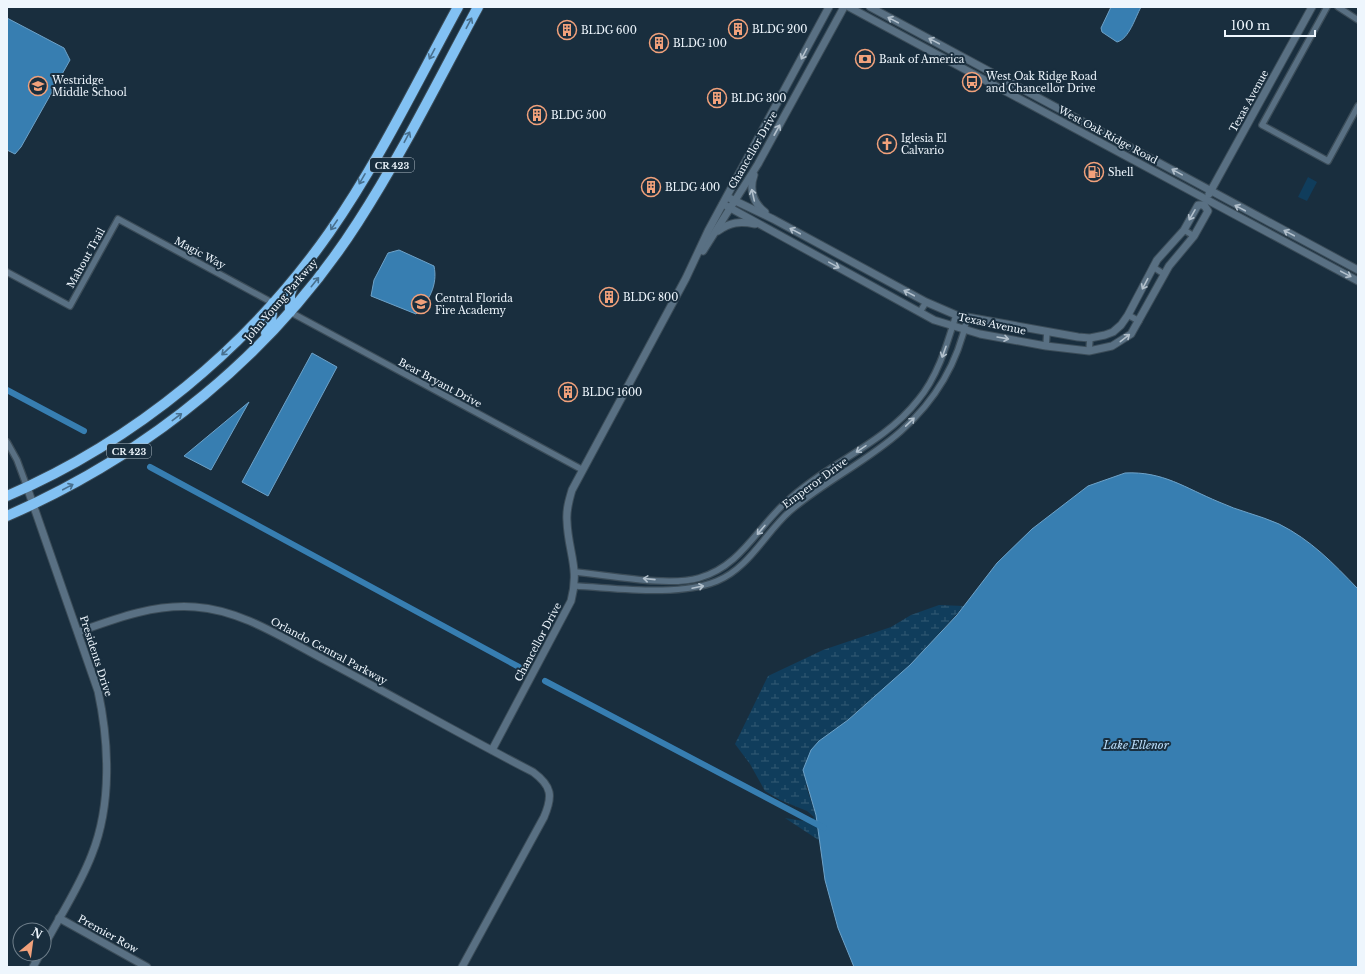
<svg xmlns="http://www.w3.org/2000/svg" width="1365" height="974" viewBox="0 0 1365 974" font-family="'Libre Baskerville',serif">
<defs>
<pattern id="wetland-marsh" width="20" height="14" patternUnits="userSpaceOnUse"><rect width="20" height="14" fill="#103d5c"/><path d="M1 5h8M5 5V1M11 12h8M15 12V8" fill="none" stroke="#335a74"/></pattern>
</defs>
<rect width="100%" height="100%" fill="#192e3e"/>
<!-- green -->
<path fill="#103d5c" d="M1308 177 1317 182 1307 201 1298 197Z"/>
<!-- wetland -->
<path fill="url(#wetland-marsh)" d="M939 605 964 606 910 665 836 730 806 786 816 815 820 841 785 818 810 822 814 817 807 811 780 800 765 791 750 764 735 744 768 676 823 650 891 627 911 615Z"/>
<!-- water -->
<g fill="#377eb1" stroke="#6ea2c8">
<path d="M1111 7H1141C1135 18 1129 39 1117 42L1102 32 1101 28Z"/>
<path d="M7 18 64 48 70 60 21 147 15 154 7 150Z"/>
<path d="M399 250 434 266C438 285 429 301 416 314L371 296 374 280 388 253Z"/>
<path d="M312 353 337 367 268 496 242 482Z"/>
<path d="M249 402 211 470 184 456Z"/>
<path d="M1125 473C1163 471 1185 488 1219 502 1238 511 1259 515 1279 524 1311 540 1333 563 1358 589V967H854L838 928 825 880 816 815 803 770 811 750 819 741 848 720 910 665 957 615 997 563 1032 529 1088 486Z"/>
</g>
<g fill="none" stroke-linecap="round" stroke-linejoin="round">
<!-- canal -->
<g stroke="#377eb1" stroke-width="6">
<path d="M7 390 84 431"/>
<path d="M150 467 519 667"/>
<path d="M545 681 824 828"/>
</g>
<!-- street casing -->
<g stroke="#3b4c58" stroke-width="8">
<g id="street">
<path d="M1327 7 1262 125 1328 161 1358 106"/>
<path d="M1338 7 1358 20"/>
<path d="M1184 230 1194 236"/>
<path d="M1153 267 1164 274"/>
<path d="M7 272 70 306 118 219 273 303"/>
<path d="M290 312 581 469"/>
<path d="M920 312 926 302"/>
<path d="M1128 315 1139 321"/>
<path d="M1046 346 1047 332"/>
<path d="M1089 351 1090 338"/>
<path d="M7 442 17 460 27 487"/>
<path d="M575 572C609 575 668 587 699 578 739 567 756 530 784 504 825 464 883 445 918 400 938 376 947 344 956 315"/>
<path d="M575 586C617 588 678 597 717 581 749 568 765 533 790 511 825 481 868 461 901 431 935 401 958 362 967 318"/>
</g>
</g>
<!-- secondary casing -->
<g stroke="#3b4c58" stroke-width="9">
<g id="secondary">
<path d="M849 7 1358 281"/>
<path d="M870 7C1033 94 1195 183 1358 270"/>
<path d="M754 175C749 189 753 203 765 212"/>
<path d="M1209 194 1312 7"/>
<path d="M727 197 773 219 926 302 956 315 1078 337 1090 338 1105 335 1113 332 1121 325 1128 315 1157 260 1184 230 1198 205H1204"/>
<path d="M723 204 934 320 980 334 1046 346 1089 351 1112 346 1131 334 1169 266 1194 236 1208 211 1204 205"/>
<path d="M718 231C730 222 740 221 755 224"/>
<path d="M703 251 758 164 844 7"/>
<path d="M27 487 98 691C109 742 112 804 92 854 80 886 60 916 44 946"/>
<path d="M78 632C117 618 154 604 195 607 241 610 283 638 323 659 393 696 463 736 533 772 552 786 553 796 544 817L462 967"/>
<path d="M492 750 571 601C580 568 568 552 567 521 566 510 569 500 572 490L686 278 708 231 829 7"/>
<path d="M59 918 147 967"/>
<path d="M33 967 40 954"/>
</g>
</g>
<!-- highway casing -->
<g stroke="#3b4c58" stroke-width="12">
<g id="highway">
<path d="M290 312V294L295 281"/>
<path d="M266 333 271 322 273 303"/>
<path d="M7 496C135 441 249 347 329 233 378 163 417 82 458 7"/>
<path d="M7 516C149 454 274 353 358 222 402 154 439 79 478 7"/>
</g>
</g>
<!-- street -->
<use href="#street" stroke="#597083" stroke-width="5.5"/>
<!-- secondary -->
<use href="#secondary" stroke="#597083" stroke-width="7"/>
<!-- highway -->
<use href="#highway" stroke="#82c1f3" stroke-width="10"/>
</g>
<!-- one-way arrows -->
<defs><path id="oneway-shaft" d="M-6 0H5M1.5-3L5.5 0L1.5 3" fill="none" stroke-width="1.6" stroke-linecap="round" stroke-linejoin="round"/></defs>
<g stroke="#b2c0cc">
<use href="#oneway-shaft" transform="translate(893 20) rotate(-152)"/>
<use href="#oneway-shaft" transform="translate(934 41) rotate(-152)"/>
<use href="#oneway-shaft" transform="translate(804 54) rotate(118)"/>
<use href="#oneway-shaft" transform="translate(777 130) rotate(-61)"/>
<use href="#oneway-shaft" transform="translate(1177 172) rotate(-151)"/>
<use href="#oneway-shaft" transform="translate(753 195) rotate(-103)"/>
<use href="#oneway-shaft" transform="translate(1240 208) rotate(-152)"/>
<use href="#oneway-shaft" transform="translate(1192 215) rotate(120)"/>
<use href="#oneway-shaft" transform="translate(795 231) rotate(-152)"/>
<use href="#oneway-shaft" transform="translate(1289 233) rotate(-152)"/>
<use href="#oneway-shaft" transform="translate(834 265) rotate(29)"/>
<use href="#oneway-shaft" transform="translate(1346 274) rotate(28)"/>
<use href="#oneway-shaft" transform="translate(1145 284) rotate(118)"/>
<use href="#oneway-shaft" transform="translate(909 293) rotate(-152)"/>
<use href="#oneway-shaft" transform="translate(1003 338) rotate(10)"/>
<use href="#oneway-shaft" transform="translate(1125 338) rotate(-38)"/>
<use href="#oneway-shaft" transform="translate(944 352) rotate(110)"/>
<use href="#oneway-shaft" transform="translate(910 422) rotate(-44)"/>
<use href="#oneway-shaft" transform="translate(861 449) rotate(146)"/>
<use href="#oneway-shaft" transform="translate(761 530) rotate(130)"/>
<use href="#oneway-shaft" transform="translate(649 579) rotate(-174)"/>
<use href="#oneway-shaft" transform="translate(698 587) rotate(-12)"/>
</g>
<g stroke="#48708f">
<use href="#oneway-shaft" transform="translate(469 23) rotate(-62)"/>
<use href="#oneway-shaft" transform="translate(432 54) rotate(118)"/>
<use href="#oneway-shaft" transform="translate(407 137) rotate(-62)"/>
<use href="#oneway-shaft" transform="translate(362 179) rotate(120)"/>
<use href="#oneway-shaft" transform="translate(334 225) rotate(124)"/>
<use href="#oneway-shaft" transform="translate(315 282) rotate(-51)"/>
<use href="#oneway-shaft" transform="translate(226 351) rotate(137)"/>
<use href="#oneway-shaft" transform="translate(177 417) rotate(-37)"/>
<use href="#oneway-shaft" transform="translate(68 487) rotate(-28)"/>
</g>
<!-- icons -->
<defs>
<g id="building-ring" transform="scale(1)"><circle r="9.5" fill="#192e3e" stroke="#f1a17b" stroke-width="1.5"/><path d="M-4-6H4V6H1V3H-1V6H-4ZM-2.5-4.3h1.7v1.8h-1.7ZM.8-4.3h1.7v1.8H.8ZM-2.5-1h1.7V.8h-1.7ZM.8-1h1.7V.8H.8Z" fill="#f1a17b"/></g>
<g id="bank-ring" transform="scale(1)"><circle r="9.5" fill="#192e3e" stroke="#f1a17b" stroke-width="1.5"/><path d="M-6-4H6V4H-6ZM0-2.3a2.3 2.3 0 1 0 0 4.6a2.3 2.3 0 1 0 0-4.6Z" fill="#f1a17b"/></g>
<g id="bus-ring" transform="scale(1)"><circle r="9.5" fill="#192e3e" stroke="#f1a17b" stroke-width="1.5"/><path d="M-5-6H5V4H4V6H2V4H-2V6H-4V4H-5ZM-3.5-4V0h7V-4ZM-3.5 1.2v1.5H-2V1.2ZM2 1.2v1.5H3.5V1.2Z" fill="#f1a17b"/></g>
<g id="school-ring" transform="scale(1)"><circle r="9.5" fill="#192e3e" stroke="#f1a17b" stroke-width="1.5"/><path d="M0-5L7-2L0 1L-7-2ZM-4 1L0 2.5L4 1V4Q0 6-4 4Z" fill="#f1a17b"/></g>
<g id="church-ring" transform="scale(1)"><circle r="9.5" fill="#192e3e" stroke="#f1a17b" stroke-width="1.5"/><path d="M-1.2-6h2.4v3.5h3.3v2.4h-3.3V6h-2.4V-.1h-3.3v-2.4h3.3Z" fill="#f1a17b"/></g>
<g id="fuel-ring" transform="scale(1)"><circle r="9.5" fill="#192e3e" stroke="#f1a17b" stroke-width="1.5"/><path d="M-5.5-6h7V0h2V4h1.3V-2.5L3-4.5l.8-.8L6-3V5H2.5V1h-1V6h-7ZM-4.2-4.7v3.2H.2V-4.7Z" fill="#f1a17b"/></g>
</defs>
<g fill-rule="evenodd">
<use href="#building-ring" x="738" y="29"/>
<use href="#building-ring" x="567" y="30"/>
<use href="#building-ring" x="659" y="43"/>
<use href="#bank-ring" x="865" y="59"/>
<use href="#bus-ring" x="972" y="82"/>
<use href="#school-ring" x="38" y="86"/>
<use href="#building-ring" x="717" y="98"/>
<use href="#building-ring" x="537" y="115"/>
<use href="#church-ring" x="887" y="144"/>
<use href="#fuel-ring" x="1094" y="172"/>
<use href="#building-ring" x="651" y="187"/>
<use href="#building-ring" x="609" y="297"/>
<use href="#school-ring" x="421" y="304"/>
<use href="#building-ring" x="568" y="392"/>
</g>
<g text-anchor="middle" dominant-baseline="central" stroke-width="4" stroke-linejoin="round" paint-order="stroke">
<!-- shield labels -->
<g fill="#192e3e" stroke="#aebac4" stroke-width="1">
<rect x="370" y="158" width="44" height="14" rx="3"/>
<rect x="107" y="444" width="44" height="14" rx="3"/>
</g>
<g font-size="9" font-weight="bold" fill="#eef6fd">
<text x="392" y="165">CR 423</text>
<text x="129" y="451">CR 423</text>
</g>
<!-- poi labels -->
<g font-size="10" fill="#eef6fd" stroke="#192e3e" text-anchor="start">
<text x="752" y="29">BLDG 200</text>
<text x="581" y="30">BLDG 600</text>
<text x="673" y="43">BLDG 100</text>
<text x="879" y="59">Bank of America</text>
<text x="986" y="76">West Oak Ridge Road<tspan x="986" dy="12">and Chancellor Drive</tspan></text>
<text x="52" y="80">Westridge<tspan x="52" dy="12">Middle School</tspan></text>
<text x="731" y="98">BLDG 300</text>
<text x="551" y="115">BLDG 500</text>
<text x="901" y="138">Iglesia El<tspan x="901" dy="12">Calvario</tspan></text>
<text x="1108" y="172">Shell</text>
<text x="665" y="187">BLDG 400</text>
<text x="623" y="297">BLDG 800</text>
<text x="435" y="298">Central Florida<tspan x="435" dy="12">Fire Academy</tspan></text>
<text x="582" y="392">BLDG 1600</text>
</g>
<!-- street labels -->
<g font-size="10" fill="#eef6fd" stroke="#192e3e">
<text transform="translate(1249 101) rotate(-61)">Texas Avenue</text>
<text transform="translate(1108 135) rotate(28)">West Oak Ridge Road</text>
<text transform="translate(753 150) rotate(-60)">Chancellor Drive</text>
<text transform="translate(200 253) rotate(28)">Magic Way</text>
<text transform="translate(86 258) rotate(-61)">Mahout Trail</text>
<text transform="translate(281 300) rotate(-49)">John Young Parkway</text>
<text transform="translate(992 324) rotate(12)">Texas Avenue</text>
<text transform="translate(440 383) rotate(28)">Bear Bryant Drive</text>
<text transform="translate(815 483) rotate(-36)">Emperor Drive</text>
<text transform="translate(538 642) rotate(-62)">Chancellor Drive</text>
<text transform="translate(329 651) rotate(28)">Orlando Central Parkway</text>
<text transform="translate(96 656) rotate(72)">Presidents Drive</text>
<text transform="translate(108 934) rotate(29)">Premier Row</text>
</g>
<!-- water labels -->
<g font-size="11" font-style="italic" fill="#bde0fd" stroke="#192e3e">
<text x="1136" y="745">Lake Ellenor</text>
</g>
</g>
<!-- border -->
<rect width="1365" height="974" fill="none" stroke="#eef6fd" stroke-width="16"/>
<!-- north arrow -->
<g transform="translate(32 942) rotate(29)"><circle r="19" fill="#192e3e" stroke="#6e7e8a"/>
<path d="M0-3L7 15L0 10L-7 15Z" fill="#f1a17b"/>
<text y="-6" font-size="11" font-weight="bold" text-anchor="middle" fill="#eef6fd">N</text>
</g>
<!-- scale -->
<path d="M1225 30v6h90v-6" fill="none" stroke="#eef6fd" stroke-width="2"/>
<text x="1231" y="30" font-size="12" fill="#eef6fd" stroke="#192e3e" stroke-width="3" paint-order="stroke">100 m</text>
</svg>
